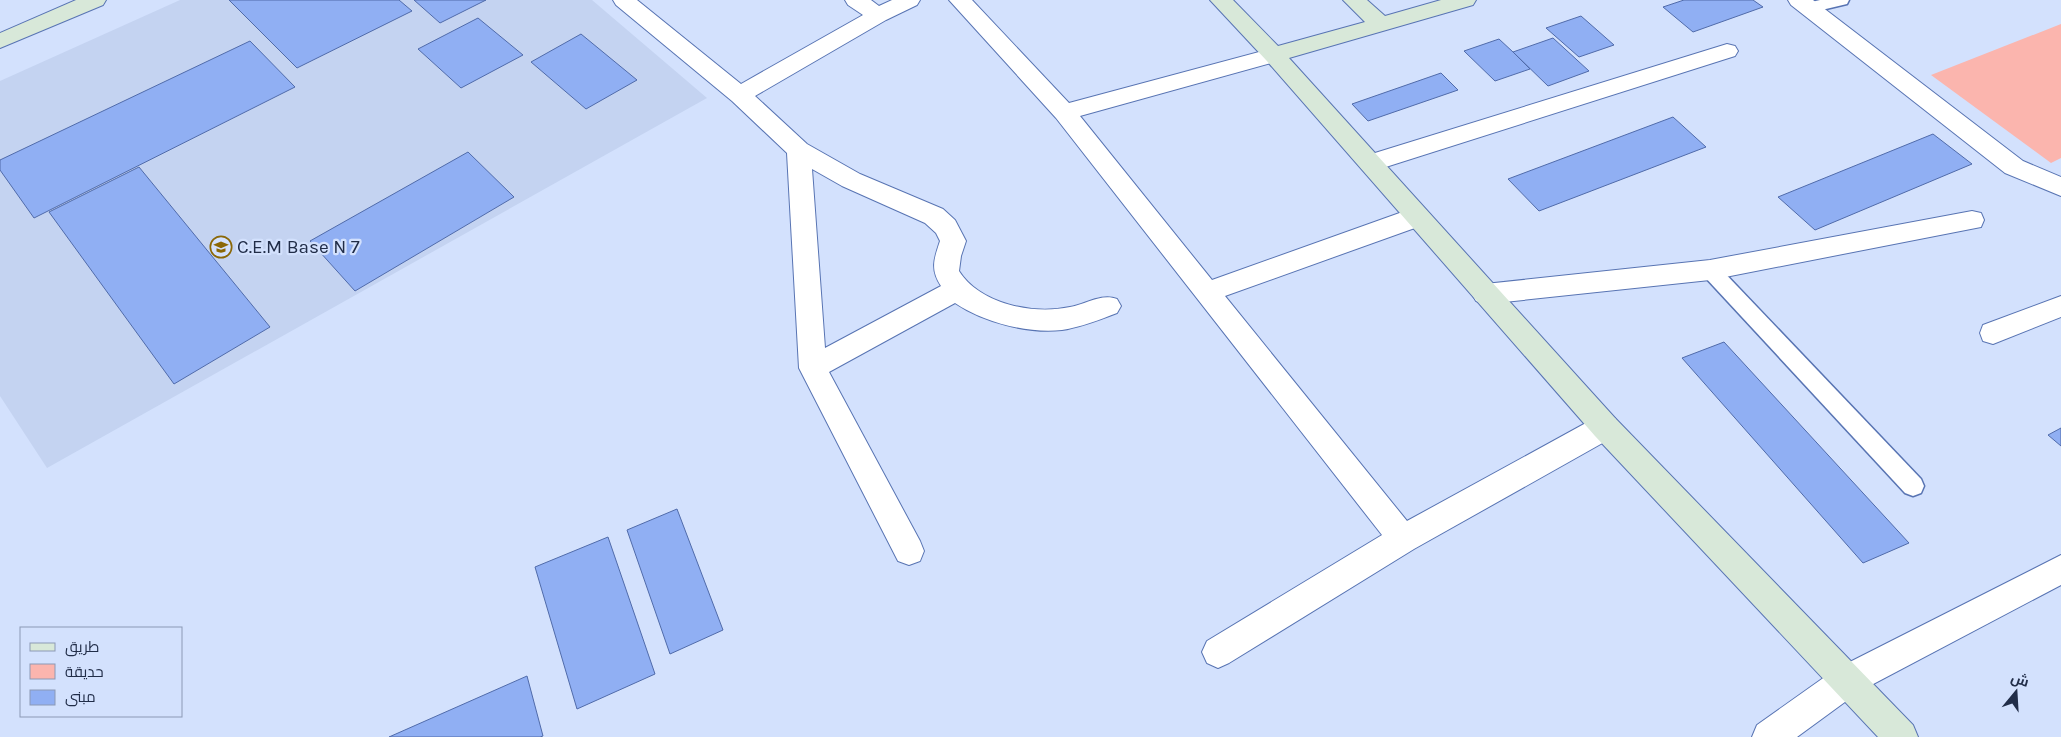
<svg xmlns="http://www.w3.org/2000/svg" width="2061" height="737" viewBox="0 0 2061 737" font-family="Karla,Cairo,sans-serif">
<rect width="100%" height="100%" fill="#d3e1fd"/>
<!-- built -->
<path fill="#c4d3f1" d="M180 0H592L707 98 47 468 0 396V81Z"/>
<!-- green -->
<path fill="#fbb5ae" d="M2061 24V158L2051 163 1931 75Z"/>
<!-- building -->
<g fill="#90aff3" stroke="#506baa">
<path d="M229 0H399L412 11 297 68Z"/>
<path d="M414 0H486L440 23Z"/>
<path d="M1684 0H1753L1763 7 1693 32 1663 7Z"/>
<path d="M1581 16 1614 45 1579 57 1546 28Z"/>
<path d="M478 18 523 55 461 88 418 49Z"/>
<path d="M581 34 637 80 586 109 531 62Z"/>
<path d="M1553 38 1589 71 1548 86 1513 52Z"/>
<path d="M1499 39 1513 52 1530 69 1495 81 1464 51Z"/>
<path d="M250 41 295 87 34 218 0 170V160Z"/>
<path d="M1441 73 1458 90 1368 121 1352 104Z"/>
<path d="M1673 117 1706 147 1539 211 1508 179Z"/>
<path d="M1933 134 1972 164 1815 230 1778 197Z"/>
<path d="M468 152 514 197 355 291 310 241Z"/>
<path d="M139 167 270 327 174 384 49 212Z"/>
<path d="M1724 342 1909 543 1863 563 1682 358Z"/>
<path d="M2061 428V446L2048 435Z"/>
<path d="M677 509 723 630 670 654 627 530Z"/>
<path d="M608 537 655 674 577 709 535 567Z"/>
<path d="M527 676 543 736 540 737H389Z"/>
</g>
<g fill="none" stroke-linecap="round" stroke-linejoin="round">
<!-- lane casing -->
<g stroke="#5874b3" stroke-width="3">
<g id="lane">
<path d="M1820 0H1849L1847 4 1809 13 1803 12 1801 8 1803 4Z"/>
<path d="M1710 262 1717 265 1921 479 1924 486 1921 493 1913 496 1905 493 1703 275 1700 270 1703 265Z"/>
</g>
</g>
<!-- street casing -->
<g stroke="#5874b3" stroke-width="2">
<g id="street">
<path d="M613 0H637L741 84 863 15 848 5 845 0H871L879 6 892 0H920L917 5 886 20 755 96 807 144 860 174 943 209 955 220 966 241 961 256 959 271C980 304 1033 315 1070 307 1086 304 1102 293 1117 299L1121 306 1117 313C1099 320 1081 327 1062 330 1028 334 983 322 955 303L829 372 920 541 924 551 920 561 909 565 898 561 799 368 787 153 732 101 616 5ZM812 169 842 186 925 223 936 233 940 241C934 259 930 269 941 286L825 348Z"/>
<path d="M949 0H972L1069 103 1274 48 1282 50 1285 55 1282 60 1080 116 1212 280 1408 210 1417 208 1426 210 1429 217 1426 224 1225 296 1407 521 1595 418 1605 415 1615 418 1619 427 1615 436 1414 549 1229 663 1218 668 1207 663 1202 652 1207 641 1382 535 1056 118Z"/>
<path d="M1788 0H1813L2023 161 2061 177V196L2005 173 1791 5Z"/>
<path d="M1727 44 1735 46 1738 51 1735 56 1370 172 1362 169 1358 163 1362 157Z"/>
<path d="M1972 211 1981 213 1984 220 1981 227 1710 280 1485 304 1476 301 1472 294 1476 287 1485 284 1710 260Z"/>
<path d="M2061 296V317L1993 344 1983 341 1980 333 1983 325Z"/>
<path d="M2061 555V585L1860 691 1797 737H1752L1757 725 1836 669Z"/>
</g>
</g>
<!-- secondary casing -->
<g stroke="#5874b3" stroke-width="2">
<g id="secondary">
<path d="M76 0H106L103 5 0 48V33Z"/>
<path d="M1210 0H1233L1278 46 1365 22 1343 0H1367L1385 16 1441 0H1476L1473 5 1289 58 1615 418 1913 725 1918 737H1878L1595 436 1266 60Z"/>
</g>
</g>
<!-- lane -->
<use href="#lane" fill="#fff" fill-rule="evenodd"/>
<!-- street -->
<use href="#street" fill="#fff" fill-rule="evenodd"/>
<!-- secondary -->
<use href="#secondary" fill="#d8e8d9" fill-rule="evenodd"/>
</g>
<!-- icons -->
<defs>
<g id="school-ring" transform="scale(1.125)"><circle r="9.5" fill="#d3e1fd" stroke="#8b6807" stroke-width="1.5"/><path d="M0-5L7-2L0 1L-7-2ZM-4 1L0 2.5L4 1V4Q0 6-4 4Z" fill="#8b6807"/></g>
</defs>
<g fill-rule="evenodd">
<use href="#school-ring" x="221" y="247"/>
</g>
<g text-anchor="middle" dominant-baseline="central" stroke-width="4.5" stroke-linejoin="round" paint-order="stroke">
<!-- poi labels -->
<g font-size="19" fill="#212d48" stroke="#d3e1fd" text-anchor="start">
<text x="237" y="247">C.E.M Base N 7</text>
</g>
</g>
<!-- legend -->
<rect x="20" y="627" width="162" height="90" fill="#d3e1fd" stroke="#8c99b5"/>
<rect x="30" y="643" width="25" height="8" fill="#d8e8d9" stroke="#8c99b5"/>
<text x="65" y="652" font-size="15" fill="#212d48">طريق</text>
<rect x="30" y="664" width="25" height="15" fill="#fbb5ae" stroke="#8c99b5"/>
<text x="65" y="677" font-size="15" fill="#212d48">حديقة</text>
<rect x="30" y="690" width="25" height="15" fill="#90aff3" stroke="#8c99b5"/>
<text x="65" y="702" font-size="15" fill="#212d48">مبنى</text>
<!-- north arrow -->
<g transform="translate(2016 692) rotate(18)" stroke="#d3e1fd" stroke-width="4" paint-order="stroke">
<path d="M0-4L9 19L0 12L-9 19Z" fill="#212d48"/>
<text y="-8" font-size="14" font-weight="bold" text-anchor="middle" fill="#212d48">ش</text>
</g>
</svg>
